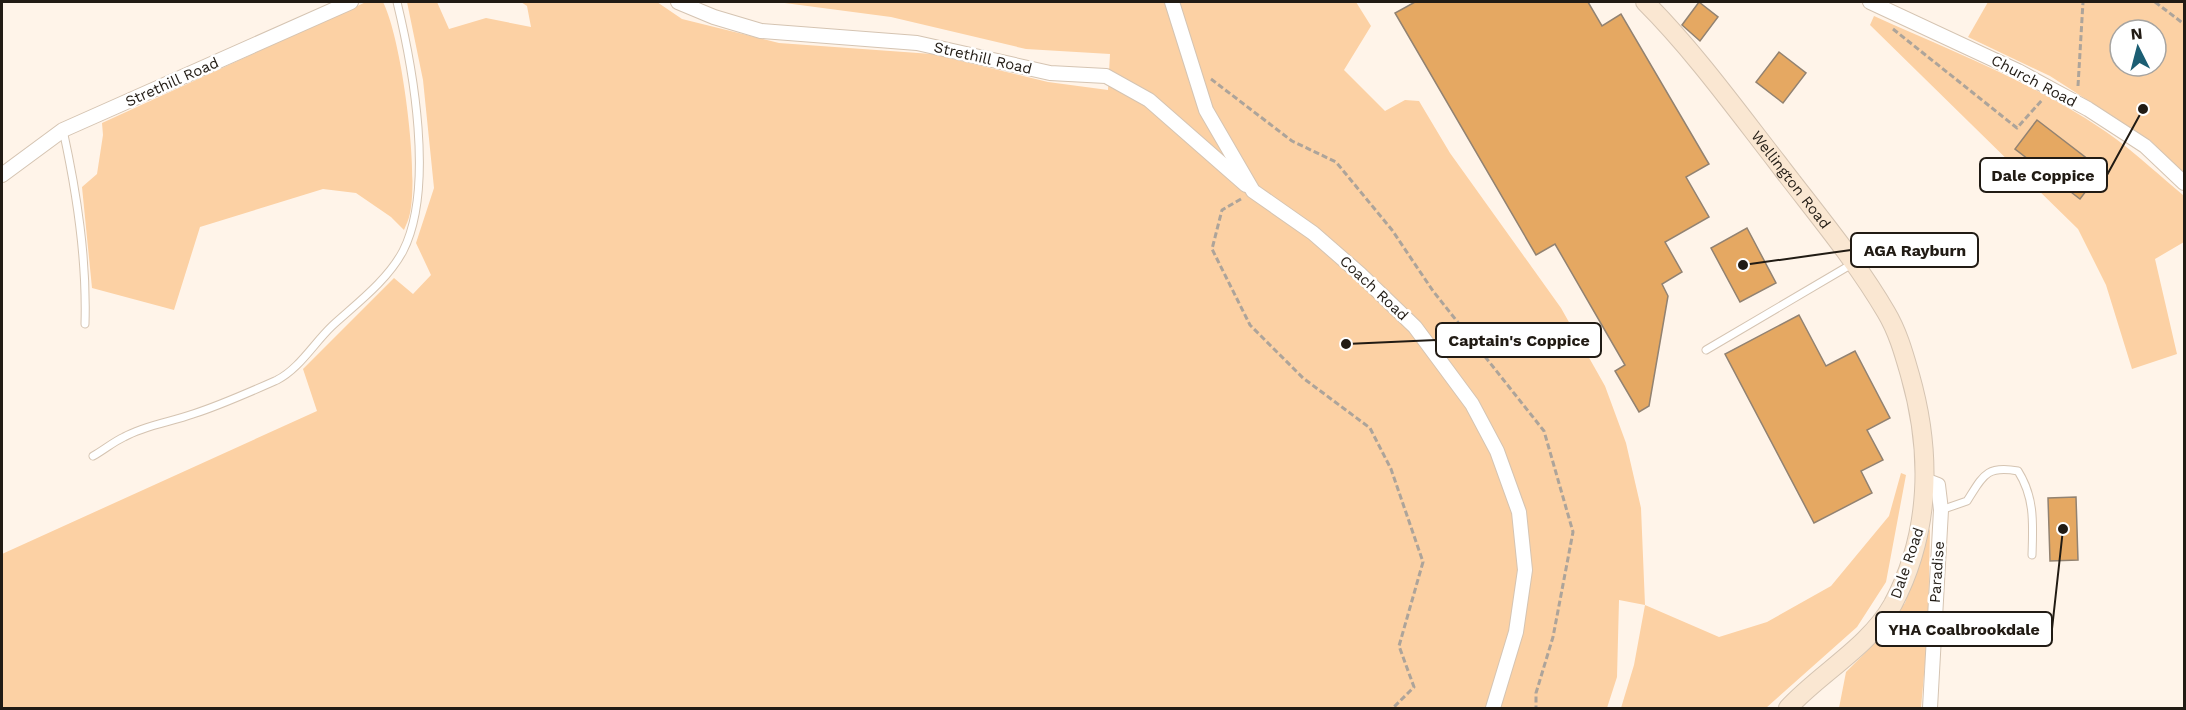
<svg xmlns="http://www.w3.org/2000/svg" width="2186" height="710" viewBox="0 0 2186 710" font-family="'Work Sans',sans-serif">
<rect width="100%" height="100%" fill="#fff4e9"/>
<!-- green -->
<g fill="#fcd1a4" fill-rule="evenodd">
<path d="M366 2H383C402 40 419 171 410 213 409 219 406 225 404 230L391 217 356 193 323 189 200 227 174 310 92 288 82 187 97 174 103 135 102 123Z"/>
<path d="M407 2H437L449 29 486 18 531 27 527 6 521 2H657L682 19 779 43 932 54 1048 82 1108 90 1110 54 1026 49 891 17 777 2H1356L1371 26 1344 70 1385 111 1405 100 1419 101 1450 153 1561 308 1605 386 1626 443 1641 508 1645 605 1719 637 1767 622 1831 586 1889 516 1901 473 1906 475 1886 582 1857 627 1766 708H1621L1634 665 1645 605 1619 600 1617 677 1607 708H2V554L317 411 303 369 394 278 413 294 431 275 416 243 434 188 423 80Z"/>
<path d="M1988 2H2184V174L2151 141 2050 76 1968 37ZM2120 30H2156V66H2120Z"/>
<path d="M1874 16C1956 53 2043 86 2116 139 2139 156 2161 177 2183 195L2184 242 2155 259 2177 354 2132 369 2106 285 2078 229 1870 25Z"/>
<path d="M1930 528 1928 630 1921 708H1839L1846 672 1870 648 1905 603Z"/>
</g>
<!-- building -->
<g fill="#e5a862" stroke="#928271" stroke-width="1.5">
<path d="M1415 2H1588L1602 26 1621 14 1709 164 1686 177 1709 217 1665 242 1682 272 1662 284 1668 296 1649 406 1639 412 1615 371 1625 365 1555 244 1536 255 1395 13Z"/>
<path d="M1699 2 1718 17 1700 41 1682 25Z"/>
<path d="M1779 52 1806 73 1783 103 1756 82Z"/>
<path d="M2037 120 2102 170 2080 199 2015 149Z"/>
<path d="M1747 228 1776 283 1740 302 1711 248Z"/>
<path d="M1799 315 1826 366 1855 351 1890 418 1867 430 1883 460 1861 471 1872 493 1814 523 1725 354Z"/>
<path d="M2076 497 2078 560 2050 561 2048 498Z"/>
</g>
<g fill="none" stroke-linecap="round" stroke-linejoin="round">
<!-- lane casing -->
<g stroke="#d5c4b2" stroke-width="9">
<g id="lane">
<path d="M63 130C77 194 87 258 85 324"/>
<path d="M1706 350 1852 264"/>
<path d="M93 456C104 450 113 442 124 437 145 425 171 422 193 414 221 405 250 392 277 380 299 369 314 343 332 326 356 304 387 281 403 251 435 188 413 68 397 2"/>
<path d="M1941 510 1967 501C1983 476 1986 465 2018 471 2035 498 2033 524 2032 555"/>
</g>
</g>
<!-- street casing -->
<g stroke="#d5c4b2" stroke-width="16">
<g id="street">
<path d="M678 2 714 17 761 31 917 43 1050 73 1106 76 1149 100 1246 185"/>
<path d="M1172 2 1206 110 1253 191 1313 233 1360 274 1415 327 1472 404 1497 451 1519 512 1525 570 1516 632 1493 708"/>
<path d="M1870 2 2018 71 2088 109 2145 146 2184 183"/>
<path d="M2 175 63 130 351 2"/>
<path d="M1925 480 1938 485 1941 510 1930 708"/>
</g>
</g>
<!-- secondary casing -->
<g stroke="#d5c4b2" stroke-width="20">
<g id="secondary">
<path id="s1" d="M1645 2C1693 50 1735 108 1777 162 1814 211 1855 259 1886 312 1898 332 1904 354 1910 375 1932 452 1931 532 1893 604 1869 647 1820 673 1788 708"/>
</g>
</g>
<!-- path -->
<g stroke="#ada49a" stroke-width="3" stroke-dasharray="6 3" stroke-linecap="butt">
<path d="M2155 2 2184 24"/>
<path d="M1893 29 2017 128 2042 100"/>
<path d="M1211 79 1292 141 1336 162 1392 230 1433 291 1544 431 1573 532 1553 637 1536 693V708"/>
<path d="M2078 86 2083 2"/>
<path d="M1241 199 1222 210 1212 249 1250 325 1303 378 1370 428 1391 469 1423 562 1399 646 1414 687 1393 708"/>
</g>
<!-- lane -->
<use href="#lane" stroke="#fff" stroke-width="7"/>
<!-- street -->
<use href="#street" stroke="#fff" stroke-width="14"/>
<!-- secondary -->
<use href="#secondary" stroke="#fae7d2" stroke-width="18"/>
</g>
<g text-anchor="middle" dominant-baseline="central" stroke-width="5" stroke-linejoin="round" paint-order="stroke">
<!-- street labels -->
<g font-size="15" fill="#211b14" stroke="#fff">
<text transform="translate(983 58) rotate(13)">Strethill Road</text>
<text transform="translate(2034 81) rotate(28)">Church Road</text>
<text transform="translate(172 82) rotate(-24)">Strethill Road</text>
<text stroke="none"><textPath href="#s1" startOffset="230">Wellington Road</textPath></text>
<text transform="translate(1374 288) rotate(43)">Coach Road</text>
<text transform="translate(1907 563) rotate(-71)">Dale Road</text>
<text transform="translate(1937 572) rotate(-86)">Paradise</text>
</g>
</g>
<!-- callouts -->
<path fill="none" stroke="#211b14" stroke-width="2" d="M2143 109L2107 175M1743 265L1851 250M1346 344L1436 340M2063 529L2052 629"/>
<g fill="#211b14" stroke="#fff" stroke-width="2">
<circle cx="2143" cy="109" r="6"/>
<circle cx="1743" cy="265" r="6"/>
<circle cx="1346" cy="344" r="6"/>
<circle cx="2063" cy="529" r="6"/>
</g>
<g fill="#fff" stroke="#211b14" stroke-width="2">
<rect x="1980" y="158" width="127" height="34" rx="6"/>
<rect x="1851" y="233" width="127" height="34" rx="6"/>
<rect x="1436" y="323" width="165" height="34" rx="6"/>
<rect x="1876" y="612" width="176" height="34" rx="6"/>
</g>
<g font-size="16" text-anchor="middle" font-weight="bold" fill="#211b14">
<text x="2043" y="181">Dale Coppice</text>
<text x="1915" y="256">AGA Rayburn</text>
<text x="1519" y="346">Captain's Coppice</text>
<text x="1964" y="635">YHA Coalbrookdale</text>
</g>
<!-- border -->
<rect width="2186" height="710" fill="none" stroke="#211b14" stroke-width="6"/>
<!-- north arrow -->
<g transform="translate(2138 48) rotate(354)"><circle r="28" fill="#ffffff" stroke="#a6a4a1" stroke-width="1.5"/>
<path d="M0-4.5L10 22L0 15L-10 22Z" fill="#1c5e73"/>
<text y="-9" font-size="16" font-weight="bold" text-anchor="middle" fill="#211b14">N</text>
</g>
</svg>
